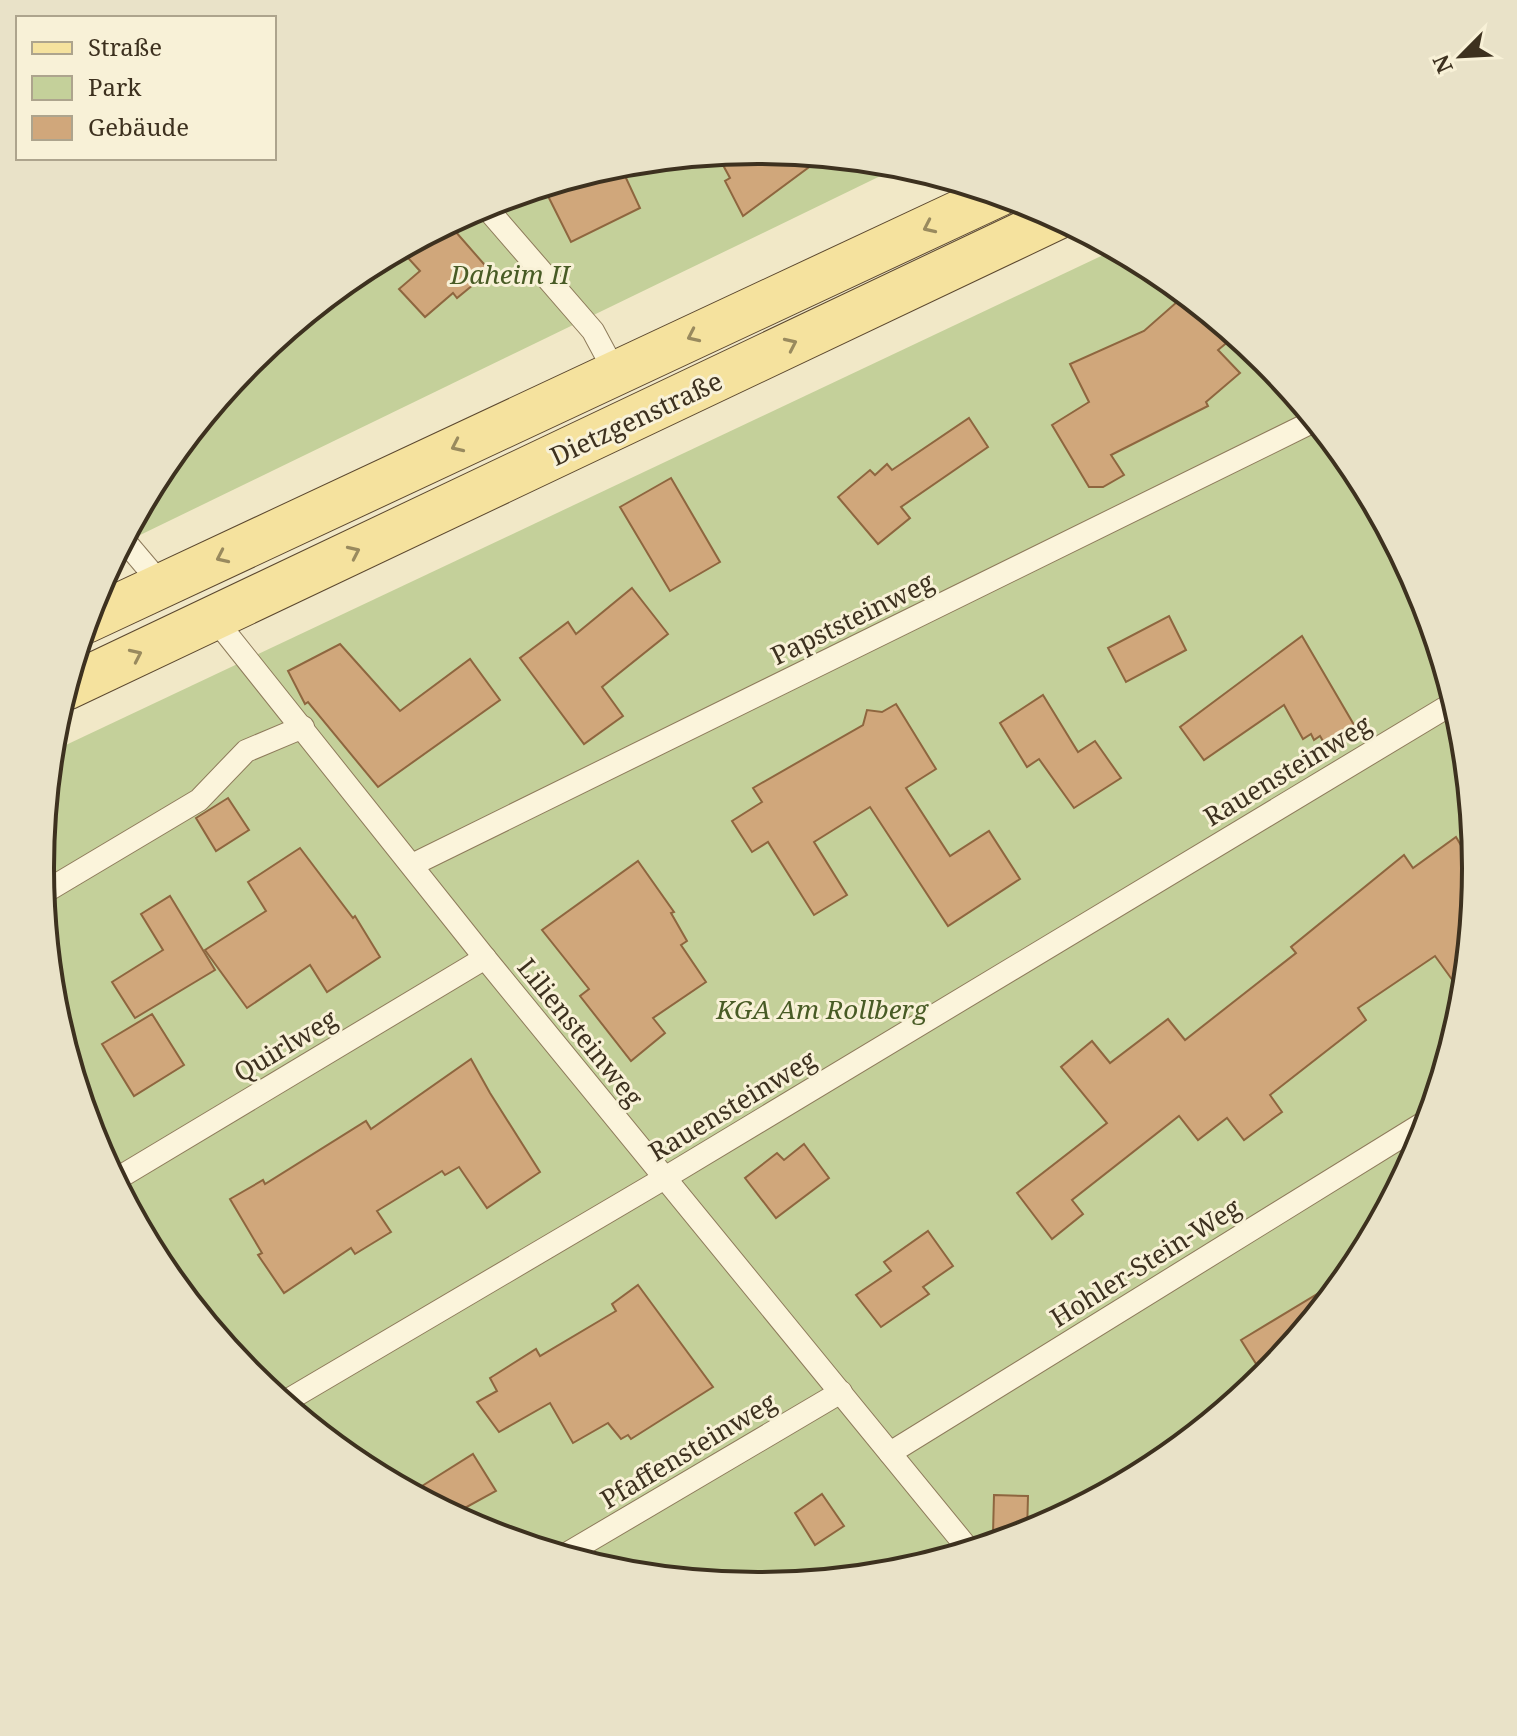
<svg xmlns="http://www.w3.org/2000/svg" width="1517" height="1736" viewBox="0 0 1517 1736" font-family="'Noto Serif',serif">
<rect width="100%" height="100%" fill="#f1e8c7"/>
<!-- green -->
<g fill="#c4d09a">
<path d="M759 150 903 165 138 536 130 528 161 468 251 360 360 270 484 204 619 163Z"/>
<path d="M1116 249 1158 271 1267 360 1356 469 1422 593 1463 728 1477 868 1463 1009 1422 1143 1356 1268 1266 1376 1157 1466 1033 1532 898 1573 758 1586 618 1573 483 1532 359 1465 250 1376 161 1267 95 1143 54 1008 40 868 51 752Z"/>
</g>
<!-- building -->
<g fill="#d0a77b" stroke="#8e663f" stroke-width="2">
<path d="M758 150 824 156 743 216 725 181 730 178 717 154Z"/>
<path d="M619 163 640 208 571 242 543 186Z"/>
<path d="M448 223 490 271 457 298 453 293 425 317 399 289 420 271 400 249Z"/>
<path d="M1186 294 1236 335 1218 350 1240 373 1206 402 1208 406 1111 455 1124 475 1103 487H1089L1052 425 1089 402 1070 364 1144 331Z"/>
<path d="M969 418 988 447 901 507 910 518 878 544 838 497 870 470 875 475 887 464 892 470Z"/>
<path d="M671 478 720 562 670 591 620 507Z"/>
<path d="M632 588 668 634 602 687 623 716 584 744 520 658 568 622 576 634Z"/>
<path d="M1169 616 1186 650 1126 682 1108 648Z"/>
<path d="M1302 636 1357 730 1327 748 1320 736 1314 740 1311 734 1303 739 1284 705 1204 760 1180 727Z"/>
<path d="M340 644 400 711 470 659 500 700 378 787 308 702 305 704 288 671Z"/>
<path d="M1043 695 1078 752 1095 741 1121 778 1074 808 1039 759 1027 767 1000 723Z"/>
<path d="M896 704 936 769 906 788 950 856 989 831 1020 879 948 926 870 807 814 842 847 895 814 915 768 842 752 852 732 821 762 802 753 788 863 725 867 710 882 712Z"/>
<path d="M228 798 249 830 216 851 196 818Z"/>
<path d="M1456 837 1462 847 1474 839 1477 868 1464 996 1435 956 1358 1008 1366 1020 1270 1095 1282 1112 1244 1140 1227 1118 1198 1140 1179 1116 1072 1200 1083 1214 1052 1239 1017 1193 1107 1123 1061 1067 1092 1041 1110 1063 1168 1019 1185 1040 1296 953 1291 947 1404 855 1413 868Z"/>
<path d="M300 848 353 918 355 916 380 957 327 992 310 965 247 1008 205 950 266 911 248 882Z"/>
<path d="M638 861 674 912 671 913 687 941 681 945 706 982 653 1018 665 1033 631 1061 580 996 589 989 542 930Z"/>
<path d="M170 896 215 970 135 1018 112 982 163 950 141 914Z"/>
<path d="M152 1014 184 1065 134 1096 102 1044Z"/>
<path d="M471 1059 490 1093 540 1172 487 1208 459 1167 445 1175 442 1171 377 1211 391 1232 355 1254 351 1248 284 1293 258 1255 262 1253 230 1199 263 1180 265 1184 366 1121 371 1129Z"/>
<path d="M804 1144 829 1178 776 1218 745 1178 777 1153 784 1160Z"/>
<path d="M928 1231 953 1266 923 1287 929 1294 881 1327 856 1295 891 1271 884 1262Z"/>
<path d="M1337 1282 1340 1286 1265 1378 1241 1340Z"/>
<path d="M638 1285 713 1387 631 1439 628 1435 621 1439 608 1423 573 1443 550 1403 499 1432 477 1402 497 1391 490 1378 536 1349 540 1356 616 1311 612 1304Z"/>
<path d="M473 1454 496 1491 452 1515 434 1506 422 1486Z"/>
<path d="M822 1494 844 1526 815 1545 795 1513Z"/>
<path d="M994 1495 1028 1496 1027 1534H993Z"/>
</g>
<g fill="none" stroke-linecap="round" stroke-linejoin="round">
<!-- service casing -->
<g stroke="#8e7b5b" stroke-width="24">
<g id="service">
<path d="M483 204 593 331 615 372"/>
<path d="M123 539 162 585"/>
<path d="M214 618 485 958 970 1551"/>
<path d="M412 865 1316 420"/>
<path d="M43 893 199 800 246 751 303 727"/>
<path d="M115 1180 485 958"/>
<path d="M283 1403 663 1179 1455 702"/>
<path d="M890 1453 1430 1119"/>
<path d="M563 1556 841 1392"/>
</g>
</g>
<!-- primary casing -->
<g stroke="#5c482f" stroke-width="46">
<g id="primary">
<path d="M86 621 999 194"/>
<path d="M66 688 1058 217"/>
</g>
</g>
<!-- service -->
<use href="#service" stroke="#fbf4db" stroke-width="22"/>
<!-- primary -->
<use href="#primary" stroke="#f5e29e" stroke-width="44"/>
</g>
<!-- one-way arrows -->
<defs><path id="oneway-chevron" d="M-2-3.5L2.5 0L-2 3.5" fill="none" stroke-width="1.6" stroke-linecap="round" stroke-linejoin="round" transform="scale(2)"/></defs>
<g stroke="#998a5e">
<use href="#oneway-chevron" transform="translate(929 227) rotate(155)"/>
<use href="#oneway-chevron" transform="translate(693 336) rotate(155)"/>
<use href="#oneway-chevron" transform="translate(791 344) rotate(-25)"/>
<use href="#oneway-chevron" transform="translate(457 446) rotate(155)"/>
<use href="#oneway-chevron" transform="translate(354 552) rotate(-25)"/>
<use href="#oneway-chevron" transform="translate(222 557) rotate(155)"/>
<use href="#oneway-chevron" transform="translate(136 655) rotate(-25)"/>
</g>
<g text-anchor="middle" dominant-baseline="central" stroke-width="6" stroke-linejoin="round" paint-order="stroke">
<!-- park labels -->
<g font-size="26" font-style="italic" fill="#485b25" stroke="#f8f1d7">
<text x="510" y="274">Daheim II</text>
<text x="822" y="1009">KGA Am Rollberg</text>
</g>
<!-- street labels -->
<g font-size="26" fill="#3d311f" stroke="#f8f1d7">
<text transform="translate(636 418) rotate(-25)">Dietzgenstraße</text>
<text transform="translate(852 618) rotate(-26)">Papststeinweg</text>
<text transform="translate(1287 770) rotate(-31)">Rauensteinweg</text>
<text transform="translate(581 1032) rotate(51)">Liliensteinweg</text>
<text transform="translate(285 1045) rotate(-31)">Quirlweg</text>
<text transform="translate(732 1105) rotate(-31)">Rauensteinweg</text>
<text transform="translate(1145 1262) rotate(-32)">Hohler-Stein-Weg</text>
<text transform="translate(688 1450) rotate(-31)">Pfaffensteinweg</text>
</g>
</g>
<!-- crop -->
<path d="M0 0H1517V1736H0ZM54 868a704 704 0 1 1 1408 0a704 704 0 1 1-1408 0Z" fill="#e9e2c8" fill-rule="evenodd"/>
<path fill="none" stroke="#3d311f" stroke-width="4" d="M54 868a704 704 0 1 1 1408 0a704 704 0 1 1-1408 0Z"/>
<!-- legend -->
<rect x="16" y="16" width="260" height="144" fill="#f8f1d7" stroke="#ada48d" stroke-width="2"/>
<rect x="32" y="42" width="40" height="12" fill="#f5e29e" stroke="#ada48d" stroke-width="2"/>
<text x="88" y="56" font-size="24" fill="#3d311f">Straße</text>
<rect x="32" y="76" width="40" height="24" fill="#c4d09a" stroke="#ada48d" stroke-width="2"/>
<text x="88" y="96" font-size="24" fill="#3d311f">Park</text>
<rect x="32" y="116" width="40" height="24" fill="#d0a77b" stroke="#ada48d" stroke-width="2"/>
<text x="88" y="136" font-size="24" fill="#3d311f">Gebäude</text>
<!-- north arrow -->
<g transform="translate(1461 56) rotate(246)" stroke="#f8f1d7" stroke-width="6" paint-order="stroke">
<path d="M0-6L14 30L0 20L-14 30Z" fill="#3d311f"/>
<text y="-12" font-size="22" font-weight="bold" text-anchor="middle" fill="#3d311f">N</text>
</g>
</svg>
